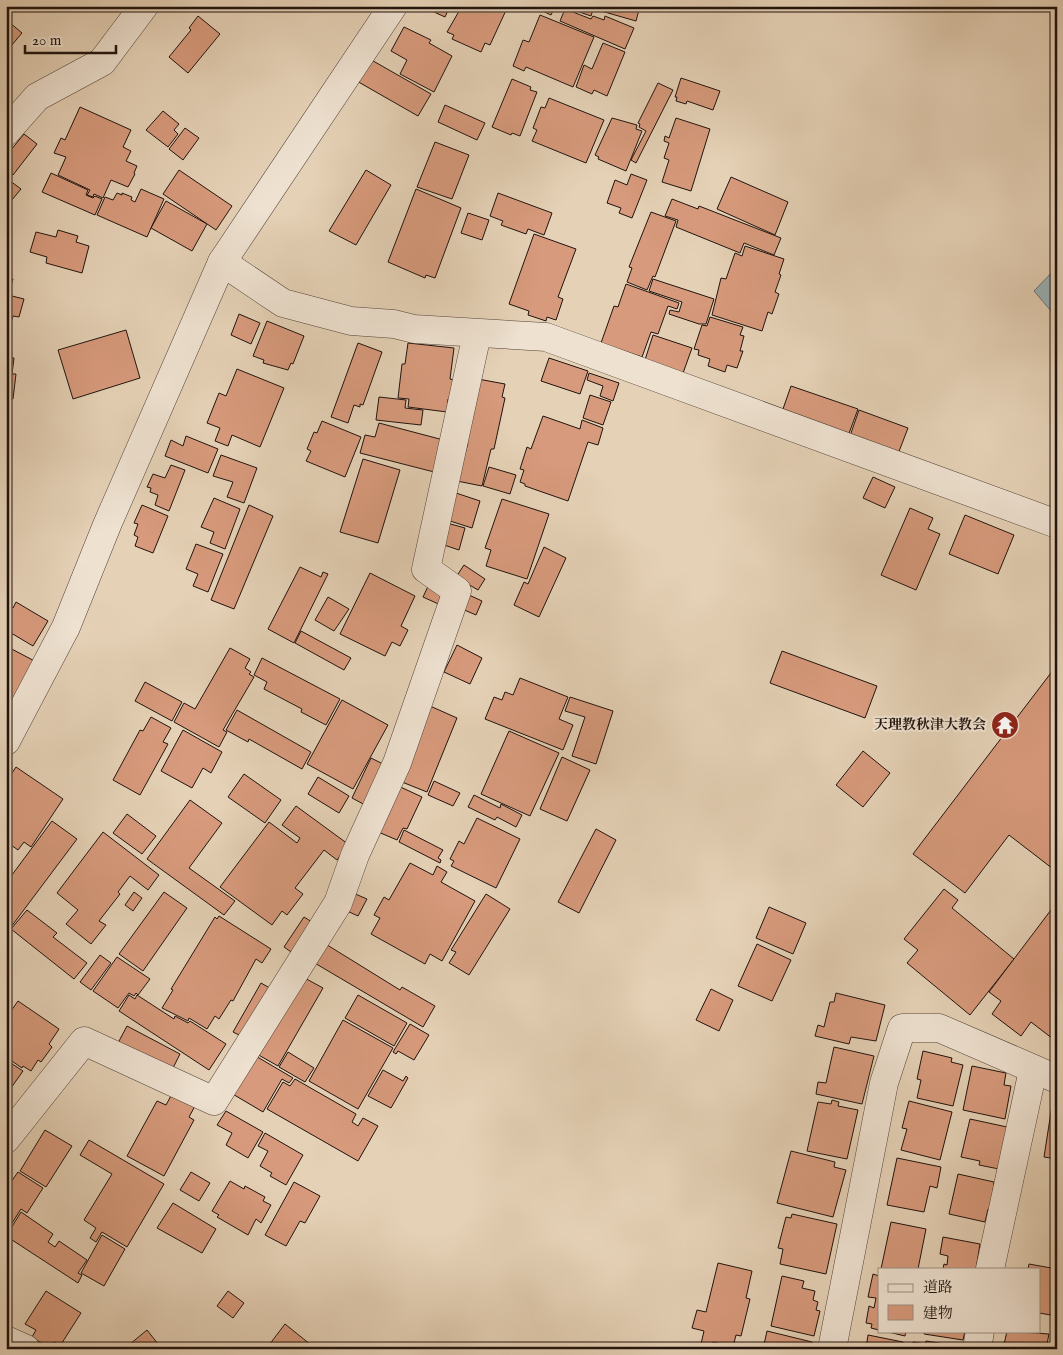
<svg xmlns="http://www.w3.org/2000/svg" width="1063" height="1355" viewBox="0 0 1063 1355" font-family="'IM FELL English','Noto Serif JP',serif">
<rect width="100%" height="100%" fill="#e5d1b6"/>
<filter id="stains"><feTurbulence type="fractalNoise" baseFrequency=".004" numOctaves="4"/><feColorMatrix values="0 0 0 0 .2 0 0 0 0 .09 0 0 0 0 .02 0 0 0 .5 -.17"/></filter>
<radialGradient id="worn" r=".72"><stop offset=".6" stop-color="#630" stop-opacity="0"/><stop offset="1" stop-color="#630" stop-opacity=".3"/></radialGradient>
<!-- water -->
<path fill="#9bb4ba" stroke="#6a7475" d="M1057 267V318L1034 291Z"/>
<!-- building -->
<g fill="#d79a7c" stroke="#20130e">
<path d="M421 6H450L445 17Z"/>
<path d="M462 6H508L490 45 485 43 481 52 452 39 454 35 447 32Z"/>
<path d="M532 6H555L551 15Z"/>
<path d="M562 6H594L591 16Z"/>
<path d="M603 6H640L636 21 601 11Z"/>
<path d="M565 9 591 19 593 16 604 20 605 16 634 28 625 49 560 21Z"/>
<path d="M540 15 594 37 573 87 526 67 524 71 513 66 523 40 529 42Z"/>
<path d="M198 16 220 34 188 73 169 57 191 30 189 28Z"/>
<path d="M9 22 22 33 11 46 6 42V25Z"/>
<path d="M404 27 431 40 429 43 452 56 434 92 400 74 407 60 391 51Z"/>
<path d="M603 43 625 52 607 96 594 90 592 94 576 87 584 65 592 69Z"/>
<path d="M368 58 431 94 418 116 355 80Z"/>
<path d="M681 78 720 91 713 110 687 101 686 104 676 101 677 97H675Z"/>
<path d="M512 79 531 87 530 90 537 92 520 136 512 133 511 135 492 127Z"/>
<path d="M658 83 673 90 636 163 631 160 646 131 639 127 640 124 638 123Z"/>
<path d="M549 98 604 120 586 163 532 141 537 130 533 128 541 107 545 108Z"/>
<path d="M445 105 485 123 477 140 438 122Z"/>
<path d="M80 107 131 130 123 147 131 151 126 161 137 166 134 173 135 174 128 187 111 180 103 198 94 194 93 197 87 195 90 190 58 175 66 157 54 153 61 138 65 140Z"/>
<path d="M163 111 179 124 174 130 178 134 168 147 146 130Z"/>
<path d="M612 118 637 125 636 129 642 131 626 171 598 159 599 157 595 155Z"/>
<path d="M676 118 710 129 691 191 662 182 669 160 664 158 669 143 664 141 665 136 669 138Z"/>
<path d="M185 128 199 138 183 160 169 149Z"/>
<path d="M24 134 37 144 13 175 6 169V156Z"/>
<path d="M435 142 469 155 452 199 417 187Z"/>
<path d="M179 170 232 206 216 230 163 194Z"/>
<path d="M366 170 391 185 356 245 329 231Z"/>
<path d="M51 173 88 190 86 195 93 198 95 196 102 199 95 215 42 192Z"/>
<path d="M631 174 647 180 632 218 619 213 621 208 607 203 615 180 627 185Z"/>
<path d="M731 177 788 202 775 235 717 209Z"/>
<path d="M6 178 21 189 6 207Z"/>
<path d="M141 189 164 199 147 237 97 215 105 197 113 200 117 193 122 195V193L132 197 131 200 135 202Z"/>
<path d="M416 189 461 208 435 278 426 275 425 278 388 262Z"/>
<path d="M498 193 552 213 544 235 528 229 526 234 501 225 503 221 490 216Z"/>
<path d="M672 199 698 209 699 206 781 238 774 255 744 243 740 253 676 227 678 220 665 216Z"/>
<path d="M166 201 207 224 192 251 151 228Z"/>
<path d="M651 212 676 221 655 277 653 276 647 290 627 282 632 268 629 267Z"/>
<path d="M468 213 489 220 482 240 461 233Z"/>
<path d="M58 230 78 236 76 242 89 246 82 273 46 263 47 257 30 252 36 232 56 237Z"/>
<path d="M534 234 576 249 558 297 563 299 556 320 547 317 546 321 528 315 529 311 509 304Z"/>
<path d="M745 246 784 259 779 274 781 275 775 292 779 294 772 314 768 312 762 331 712 315 721 278 726 279 735 253 742 256Z"/>
<path d="M6 277 13 279 8 295 24 299 19 317 13 316 6 340Z"/>
<path d="M653 279 714 299 706 324H699L669 314 670 310 679 312 682 302 649 291Z"/>
<path d="M626 284 679 303 677 309 668 306 658 334 651 332 642 357 601 343 614 306 618 307Z"/>
<path d="M239 314 260 323 251 344 231 335Z"/>
<path d="M710 317 743 327 740 335 744 336 740 351H743L737 368 727 365 725 372 708 366 710 359 698 355 699 350 694 349 702 325 707 326Z"/>
<path d="M267 321 304 336 293 364 291 363 288 370 263 363 264 360 253 356Z"/>
<path d="M126 330 140 378 73 399 58 350Z"/>
<path d="M653 335 692 348 682 376 644 363Z"/>
<path d="M358 343 382 352 363 405 360 404V407L354 405 348 423 331 417Z"/>
<path d="M408 343 454 348 450 379 454 380 452 399H448L447 412 408 407 409 399 398 398 402 364H405Z"/>
<path d="M6 357 14 358 12 374H16L13 399 6 398Z"/>
<path d="M549 358 588 371 580 394 541 381Z"/>
<path d="M237 369 284 388 260 447 232 435 228 446 215 441 220 428 207 423 219 393 226 396Z"/>
<path d="M589 373 619 383 613 401 600 396 603 386 587 380Z"/>
<path d="M478 379 505 384 502 397 505 398 494 449H491L482 486 457 481 468 443 464 442Z"/>
<path d="M791 386 858 409 848 436 783 409Z"/>
<path d="M590 395 611 402 603 425 583 418Z"/>
<path d="M379 397 406 400 405 408 423 410 421 425 376 420Z"/>
<path d="M859 410 908 428 898 454 850 436Z"/>
<path d="M543 416 580 429 582 420 603 428 598 445 588 442 568 501 525 486V484L520 482 524 470 520 469 527 447 531 449Z"/>
<path d="M322 421 361 437 345 477 306 461 311 451 307 449 314 432 317 433Z"/>
<path d="M379 423 451 442 442 474 360 453 365 435 375 437Z"/>
<path d="M186 436 218 449 208 473 165 456 171 440 183 446Z"/>
<path d="M221 455 257 468 244 503 227 497 233 482 213 476Z"/>
<path d="M363 459 400 470 378 543 340 532Z"/>
<path d="M171 465 185 470 169 511 155 505 158 495 150 492 151 488 147 487 153 474 165 478Z"/>
<path d="M489 467 516 475 510 494 483 486Z"/>
<path d="M873 477 895 487 885 508 863 498Z"/>
<path d="M456 493 480 501 472 528 447 520Z"/>
<path d="M214 498 240 509 225 549 210 543 214 532 201 527Z"/>
<path d="M502 499 549 514 527 579 486 566 491 550 485 548Z"/>
<path d="M142 505 168 516 153 553 135 546 138 537 134 535 138 524 134 523Z"/>
<path d="M249 505 273 516 234 609 211 600Z"/>
<path d="M910 508 933 518 928 529 940 534 916 590 881 575Z"/>
<path d="M965 515 1014 535 998 574 949 554Z"/>
<path d="M447 523 465 528 459 550 441 544Z"/>
<path d="M196 544 223 554 208 592 193 586 198 574 186 569Z"/>
<path d="M544 547 566 558 539 617 514 605 524 582 528 584Z"/>
<path d="M464 565 485 579 478 590 456 577Z"/>
<path d="M300 567 321 577 323 572 328 574 294 643 268 629Z"/>
<path d="M370 573 415 596 401 626 408 630 400 646 392 642 385 656 340 634Z"/>
<path d="M430 582 451 592 445 607 423 597Z"/>
<path d="M469 595 482 601 476 615 462 609Z"/>
<path d="M328 597 349 609 334 631 315 620Z"/>
<path d="M16 602 48 621 33 646 6 630V604L13 608Z"/>
<path d="M301 631 351 658 344 670 295 643Z"/>
<path d="M457 645 482 658 470 684 444 672Z"/>
<path d="M6 646 44 666 17 710 6 704Z"/>
<path d="M230 648 250 659 245 668 251 672 249 674 254 677 223 730 227 732 219 747 174 722 184 703 195 709Z"/>
<path d="M782 651 877 686 865 718 770 683Z"/>
<path d="M262 658 340 699 326 725 301 712 302 709 264 689 267 682 254 675Z"/>
<path d="M1057 665V872L1009 835 965 893 913 854Z"/>
<path d="M520 678 568 697 559 719 573 725 563 750 485 719 494 697 502 700 505 692 513 695Z"/>
<path d="M145 682 182 702 172 721 135 701Z"/>
<path d="M570 697 613 711 596 764 572 756 585 717 565 711Z"/>
<path d="M342 700 388 725 353 789 307 764Z"/>
<path d="M430 706 457 718 427 792 397 780Z"/>
<path d="M237 710 311 752 302 769 249 739 248 742 226 730Z"/>
<path d="M151 717 171 728 163 742 168 744 140 795 113 780 140 730 143 731Z"/>
<path d="M183 730 222 752 211 773 203 768 192 788 161 771Z"/>
<path d="M509 731 559 753 530 816 481 794Z"/>
<path d="M863 751 890 773 863 807 836 785Z"/>
<path d="M562 757 590 770 567 821 540 809Z"/>
<path d="M371 758 387 766 367 806 352 798Z"/>
<path d="M16 767 63 799 31 847 24 842 18 850 11 845 6 851V782Z"/>
<path d="M244 774 281 800 265 823 228 797Z"/>
<path d="M318 777 349 796 339 813 308 794Z"/>
<path d="M434 781 460 793 453 806 428 795Z"/>
<path d="M394 784 422 797 407 829 403 828 397 840 376 831Z"/>
<path d="M474 795 500 808 501 804 522 815 516 827 497 817 495 820 468 807Z"/>
<path d="M190 800 222 823 189 868 235 901 224 915 147 859Z"/>
<path d="M296 806 348 844 337 860 324 850 295 888 303 894 287 915 282 911 272 925 220 887 269 822 297 843 300 838 282 825Z"/>
<path d="M127 814 156 836 142 854 113 833Z"/>
<path d="M477 818 520 839 496 888 451 866 454 861 450 859 459 841 464 844Z"/>
<path d="M52 821 77 839 11 927 6 923V883Z"/>
<path d="M596 829 616 840 579 913 558 902Z"/>
<path d="M404 830 443 850 438 858 441 860 440 863 399 842Z"/>
<path d="M103 832 159 875 148 890 130 876 118 892 120 894 99 921 106 925 91 944 66 924 78 910 57 893Z"/>
<path d="M410 863 433 875 437 866 447 872 441 882 475 901 442 961 430 954 425 964 371 934 380 918 374 915 384 897 389 900Z"/>
<path d="M944 889 958 900 952 908 1014 959 970 1015 907 963 918 950 904 939Z"/>
<path d="M134 892 142 898 133 911 125 905Z"/>
<path d="M164 892 187 908 143 971 119 954Z"/>
<path d="M353 893 367 899 358 916 345 910Z"/>
<path d="M486 894 510 909 469 975 449 963 456 952 451 950Z"/>
<path d="M1057 902V1042L1031 1022 1021 1036 992 1014 1001 1001 989 992Z"/>
<path d="M769 907 806 923 793 954 756 938Z"/>
<path d="M27 910 57 933 53 937 87 963 74 979 11 929Z"/>
<path d="M219 916 271 949 262 963 256 959 233 1001 231 1000 219 1019 215 1016 207 1029 189 1018 188 1021 162 1008 173 990 171 989 215 917 217 919Z"/>
<path d="M304 917 317 925 297 956 284 947Z"/>
<path d="M324 943 400 990 402 987 435 1006 423 1027 313 962Z"/>
<path d="M757 944 791 960 772 1001 738 986Z"/>
<path d="M100 955 111 963 91 990 80 982Z"/>
<path d="M117 957 150 979 138 995 136 993 134 996 129 993 118 1008 93 991Z"/>
<path d="M301 976 323 988 278 1066 255 1053Z"/>
<path d="M261 983 275 991 247 1039 233 1032Z"/>
<path d="M711 989 733 1000 719 1031 696 1020Z"/>
<path d="M6 992 12 996 6 1004Z"/>
<path d="M836 993 885 1005 876 1041 851 1037 849 1044 815 1036 818 1025 824 1027 830 1002H834Z"/>
<path d="M129 995 135 999 137 995 174 1019 175 1016 188 1023 190 1021 226 1044 209 1070 119 1011Z"/>
<path d="M358 995 407 1023 394 1046 345 1018Z"/>
<path d="M18 1001 59 1029 49 1044 52 1047 41 1062 38 1060 31 1071 23 1066 22 1068 6 1057V1018Z"/>
<path d="M343 1020 393 1048 358 1109 309 1081Z"/>
<path d="M410 1024 429 1035 414 1060 398 1051 396 1054 393 1052Z"/>
<path d="M127 1026 180 1054 172 1070 118 1043Z"/>
<path d="M834 1047 874 1056 862 1104 816 1094 818 1082 826 1083Z"/>
<path d="M923 1051 952 1058 951 1062 963 1065 953 1106 917 1098 921 1080 917 1079Z"/>
<path d="M288 1052 314 1068 305 1082 279 1067Z"/>
<path d="M254 1055 293 1078 289 1083 282 1079 263 1112 231 1093Z"/>
<path d="M6 1060 23 1071 6 1095Z"/>
<path d="M972 1066 1006 1073 1004 1085 1011 1086 1005 1119 963 1110Z"/>
<path d="M383 1070 403 1081 406 1076 408 1078 391 1108 368 1096Z"/>
<path d="M295 1079 356 1114 352 1122 358 1126 363 1118 378 1126 358 1161 267 1109 283 1082 290 1086Z"/>
<path d="M172 1094 195 1106 189 1117 194 1120 164 1176 127 1156 157 1101 166 1105Z"/>
<path d="M1053 1099 1057 1100V1159L1044 1157Z"/>
<path d="M832 1100 839 1102 838 1106 858 1110 847 1159 807 1151 818 1102 831 1104Z"/>
<path d="M909 1101 952 1112 940 1160 901 1150 907 1129 902 1128Z"/>
<path d="M226 1111 263 1132 248 1158 226 1145 232 1133 217 1125Z"/>
<path d="M970 1119 1007 1127 999 1169 979 1165 980 1161 961 1157Z"/>
<path d="M45 1130 72 1146 46 1187 20 1171Z"/>
<path d="M265 1133 303 1155 286 1185 270 1176 272 1173 260 1166 268 1151 258 1146Z"/>
<path d="M89 1140 164 1184 127 1247 102 1232 96 1242 90 1238 96 1228 84 1220 112 1174 80 1155Z"/>
<path d="M791 1151 835 1162 834 1167 846 1170 833 1217 777 1203Z"/>
<path d="M897 1158 941 1167 937 1188 930 1186 924 1212 887 1205Z"/>
<path d="M18 1172 43 1188 27 1213 21 1209 7 1231 6 1189Z"/>
<path d="M191 1172 210 1183 199 1201 180 1190Z"/>
<path d="M958 1174 994 1182 991 1210 988 1209 985 1222 949 1214Z"/>
<path d="M230 1181 244 1189 245 1186 265 1197 263 1201 271 1205 261 1223 256 1219 248 1235 217 1217 219 1215 212 1211Z"/>
<path d="M294 1182 320 1196 305 1223 300 1221 286 1246 265 1235Z"/>
<path d="M173 1203 216 1229 202 1253 157 1228Z"/>
<path d="M21 1212 53 1234 48 1242 55 1247 59 1241 87 1260 78 1273 82 1275 78 1283 6 1236Z"/>
<path d="M792 1214 837 1224 826 1274 780 1264 783 1249 778 1248 786 1217 791 1218Z"/>
<path d="M891 1222 926 1229 918 1269H881Z"/>
<path d="M102 1235 125 1249 104 1286 81 1273Z"/>
<path d="M943 1237 980 1244 976 1269H943L944 1264 947 1265 948 1256 940 1254Z"/>
<path d="M718 1263 752 1271 746 1298 750 1299 741 1336 736 1335 733 1347 713 1342 712 1347 701 1344 704 1331 692 1328 697 1310 706 1312Z"/>
<path d="M1029 1264 1057 1269 1051 1315 1039 1313V1269H1028Z"/>
<path d="M873 1274 879 1276V1330L871 1328 872 1324 866 1323 869 1306 874 1308 876 1298 868 1297Z"/>
<path d="M782 1276 804 1281 802 1288 815 1291 813 1300 818 1302 816 1310 820 1311 814 1336 771 1326Z"/>
<path d="M46 1291 81 1313 60 1346 54 1342 50 1349 32 1337 36 1330 25 1324Z"/>
<path d="M228 1291 244 1303 233 1318 217 1306Z"/>
<path d="M285 1324 316 1349H266Z"/>
<path d="M147 1330 162 1349H124Z"/>
<path d="M767 1331 812 1342 811 1349H763Z"/>
<path d="M884 1331H906L905 1336Z"/>
<path d="M924 1331H965L963 1340 924 1334Z"/>
<path d="M1007 1331 1049 1334 1046 1349H1003Z"/>
<path d="M868 1335 903 1342 902 1349H866Z"/>
<path d="M926 1341 965 1347 912 1349 913 1342 925 1344Z"/>
</g>
<g fill="none" stroke-linecap="round" stroke-linejoin="round">
<!-- minor casing -->
<g stroke="#514238" stroke-width="29">
<g id="minor">
<path d="M6 132 37 97 102 62 144 6"/>
<path d="M222 262 283 303 351 321 394 324 414 329 546 337 1057 524"/>
<path d="M6 741 66 627 107 525 222 262 393 6"/>
<path d="M6 1139 84 1041 214 1101 338 903 355 855 397 763 457 591 426 569 477 334"/>
<path d="M990 1269 1033 1070"/>
<path d="M6 1340 26 1349"/>
<path d="M832 1349 884 1083 902 1028H939L1057 1079"/>
<path d="M977 1349 980 1331"/>
</g>
</g>
<!-- minor -->
<use href="#minor" stroke="#eee1d0" stroke-width="28"/>
</g>
<!-- icons -->
<defs>
<g id="temple-disc" transform="scale(1.4375)"><circle r="9.5" fill="#8f2418" stroke="#eee1d0"/><path d="M0-6L5-2H3V0L6.5 2.5H4V6H1.5V3h-3V6H-4V2.5H-6.5L-3 0V-2H-5Z" fill="#fff"/></g>
</defs>
<g fill-rule="evenodd">
<use href="#temple-disc" x="1005" y="725"/>
</g>
<g text-anchor="middle" dominant-baseline="central" stroke-width="4" stroke-linejoin="round" paint-order="stroke">
<!-- poi labels -->
<g font-size="14" font-weight="bold" fill="#20130e" stroke="#eee1d0" text-anchor="end">
<text x="986" y="725">天理教秋津大教会</text>
</g>
</g>
<!-- margin -->
<rect width="1063" height="1355" fill="none" stroke="#e5d1b6" stroke-width="25"/>
<rect x="8" y="8" width="1048" height="1340" fill="none" stroke="#20130e" stroke-width="2.5"/>
<rect x="12" y="12" width="1038" height="1330" fill="none" stroke="#20130e"/>
<!-- legend -->
<rect x="878" y="1268" width="162" height="65" fill="#eee1d0" stroke="#9c8f82"/>
<rect x="888" y="1284" width="25" height="8" fill="#eee1d0" stroke="#9c8f82"/>
<text x="923" y="1292" font-size="15" fill="#20130e">道路</text>
<rect x="888" y="1305" width="25" height="15" fill="#d79a7c" stroke="#9c8f82"/>
<text x="923" y="1318" font-size="15" fill="#20130e">建物</text>
<!-- scale -->
<path d="M25 45v8h91v-8" fill="none" stroke="#20130e" stroke-width="2.5"/>
<text x="32" y="45" font-size="15" fill="#20130e" stroke="#eee1d0" stroke-width="4" paint-order="stroke">20 m</text>
<rect width="100%" height="100%" filter="url(#stains)"/>
<rect width="100%" height="100%" fill="url(#worn)"/>
</svg>
